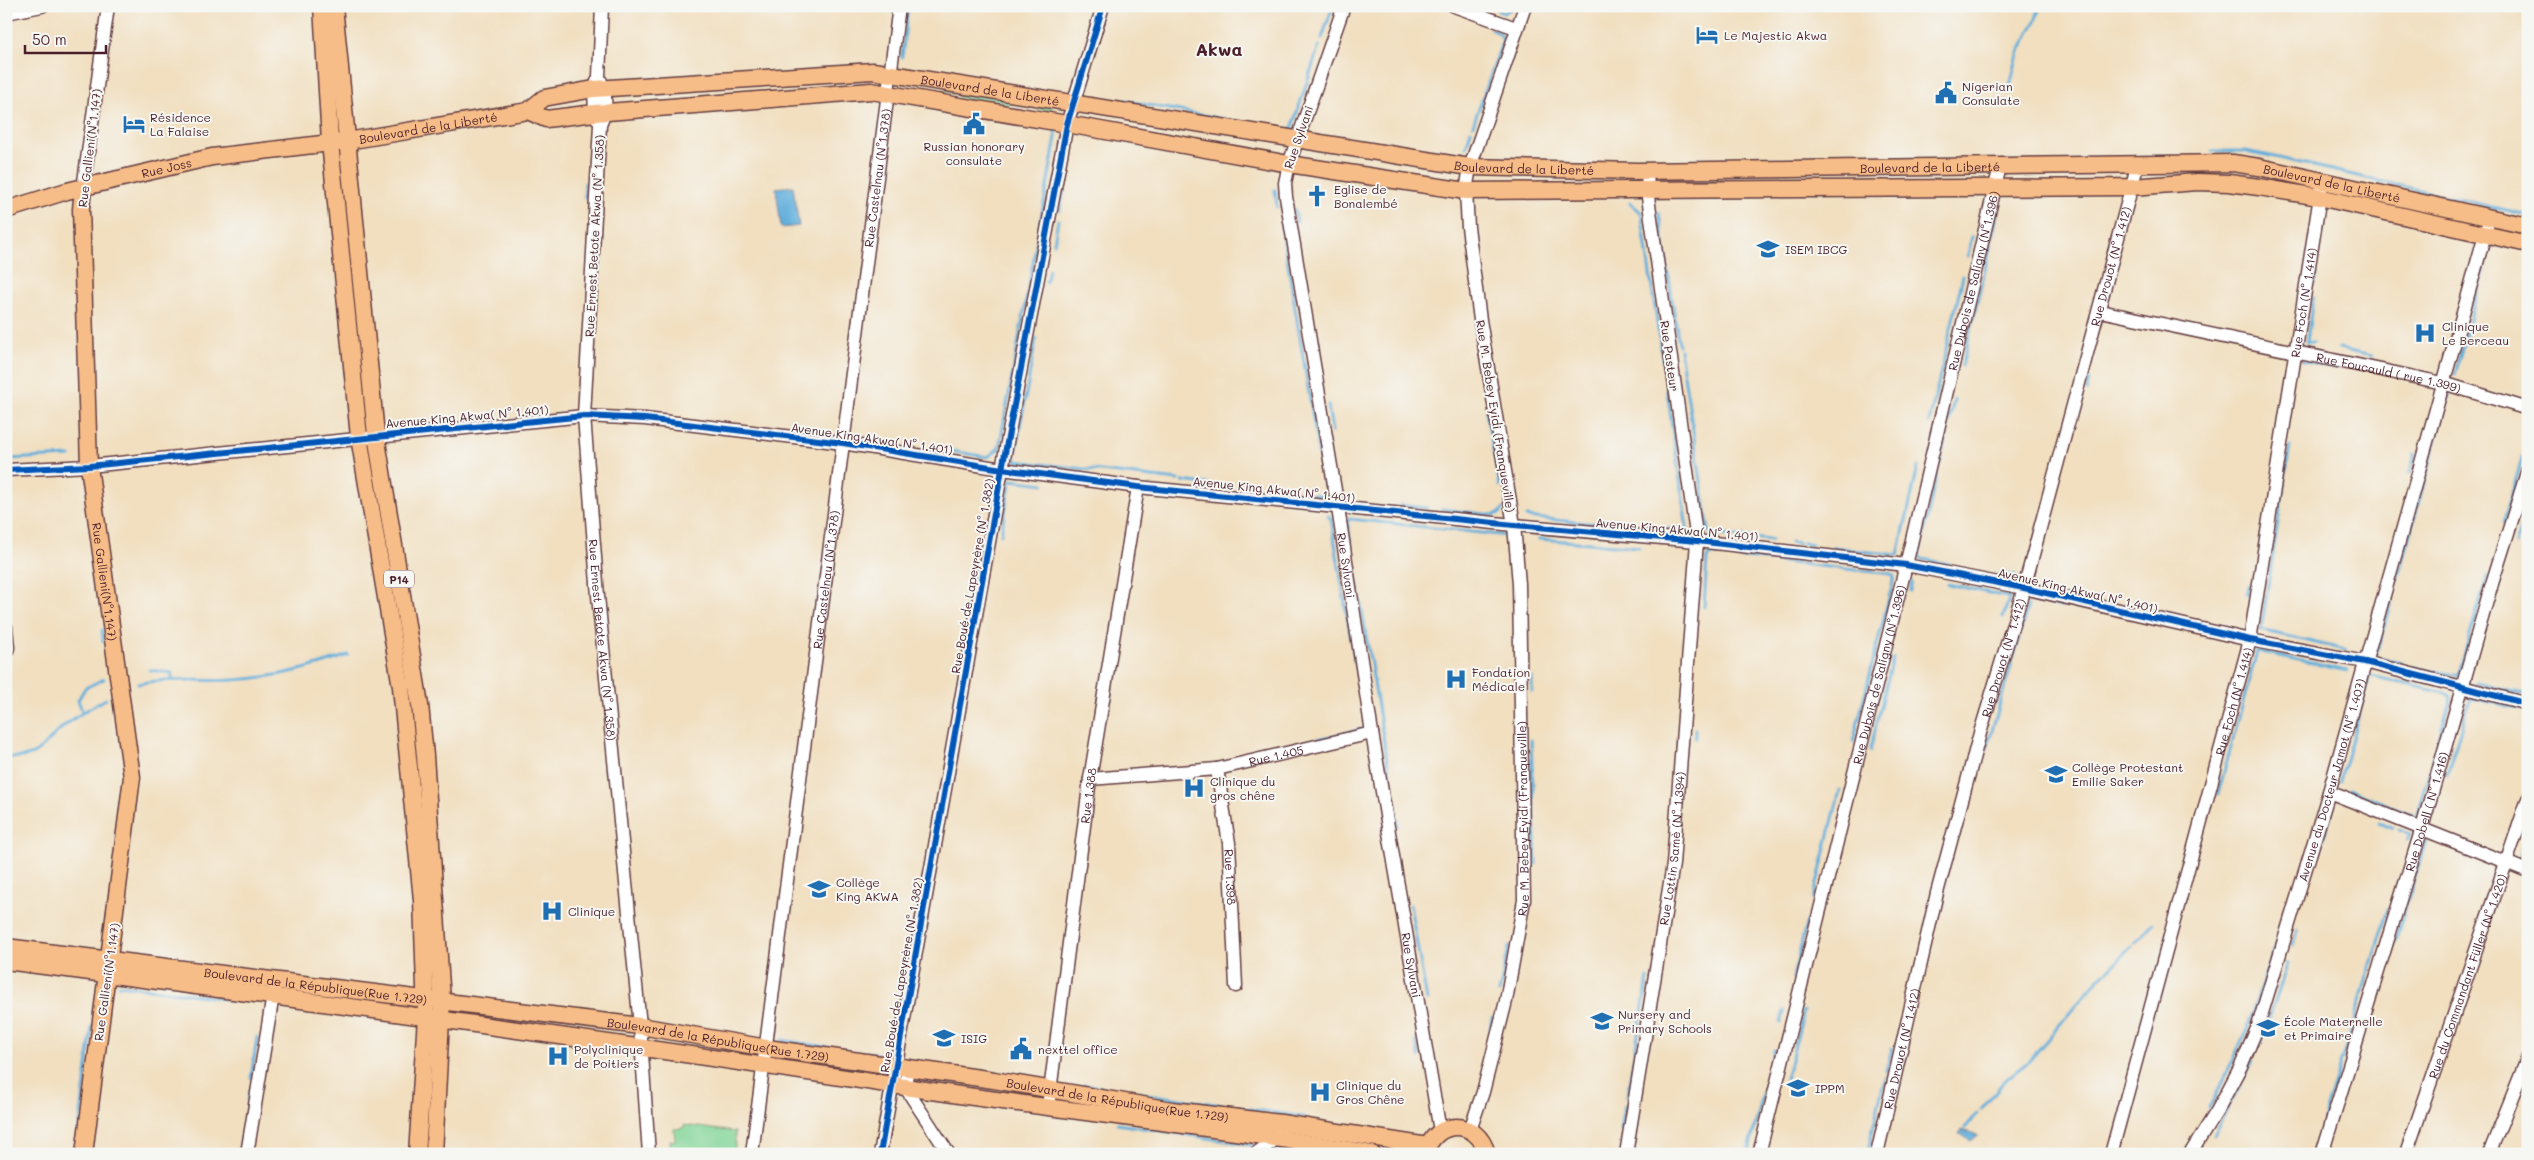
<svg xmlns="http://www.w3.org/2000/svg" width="2534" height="1160" viewBox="0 0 2534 1160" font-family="Mali,sans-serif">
<rect width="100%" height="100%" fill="#f6f6f2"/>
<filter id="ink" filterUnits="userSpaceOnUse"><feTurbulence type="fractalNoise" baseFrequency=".02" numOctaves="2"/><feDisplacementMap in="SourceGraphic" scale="10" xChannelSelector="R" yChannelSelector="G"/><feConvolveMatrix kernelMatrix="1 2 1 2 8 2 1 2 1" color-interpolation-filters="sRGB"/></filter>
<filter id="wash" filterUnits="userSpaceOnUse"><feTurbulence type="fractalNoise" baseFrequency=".0096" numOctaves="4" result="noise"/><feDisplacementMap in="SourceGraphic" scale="20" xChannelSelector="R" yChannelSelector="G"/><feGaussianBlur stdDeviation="1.12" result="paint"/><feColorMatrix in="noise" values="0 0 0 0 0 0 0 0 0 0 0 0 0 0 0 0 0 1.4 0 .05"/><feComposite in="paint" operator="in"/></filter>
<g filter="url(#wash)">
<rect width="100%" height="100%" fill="#f1dfc0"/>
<!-- green -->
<g fill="#81d496" stroke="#667a60">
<path d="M942 90 1009 98 1011 101 1018 103H1010L1006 106 1001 102 984 98 979 101 959 98 956 94 942 92Z"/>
<path d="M1021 103 1052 107 1053 110H1039L1037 108 1021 105Z"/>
<path d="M684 1125 735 1132V1150L732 1152 739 1154H671L670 1140 675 1141 674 1129 683 1128Z"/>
</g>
<!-- water -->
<g fill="#61aedb" stroke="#566683">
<path d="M793 186 799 226 781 228 776 188Z"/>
<path d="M1962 1130 1978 1135 1971 1141 1959 1133Z"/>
</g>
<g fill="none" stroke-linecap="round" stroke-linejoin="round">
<!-- stream -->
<g stroke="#61aedb" stroke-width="3">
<path d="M1498 11 1504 13 1516 6"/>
<path d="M6 20 14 18"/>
<path d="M1322 38 1333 6"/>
<path d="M902 57 908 6"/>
<path d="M2008 93 2018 54 2035 22 2040 6"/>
<path d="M1122 100 1244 123"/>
<path d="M1473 125 1503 40 1499 33 1491 29"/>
<path d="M1287 130 1292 128 1319 46"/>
<path d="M1466 147 1471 131"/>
<path d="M2212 151H2245L2266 155 2528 215"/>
<path d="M1275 190 1277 207"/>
<path d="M585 197V183"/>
<path d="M1060 210 1064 190"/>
<path d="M1295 210 1297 222"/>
<path d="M1659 213 1679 345"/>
<path d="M1281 223 1324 485"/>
<path d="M1994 230 1999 203"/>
<path d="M1991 241 1993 233"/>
<path d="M1054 243 1058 220"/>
<path d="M1968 256 1972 236"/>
<path d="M1046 282 1049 270"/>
<path d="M2315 283 2317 274"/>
<path d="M1036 339 1015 455 1016 461 1178 480"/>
<path d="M2313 343 2307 342 2313 297"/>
<path d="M2339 349 2372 356"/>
<path d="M1680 350 1709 531 1712 534 1771 540"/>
<path d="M2303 361 2337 368"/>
<path d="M1962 366 1991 244"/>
<path d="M2455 374 2488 253"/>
<path d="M2087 390 2089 380"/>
<path d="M1328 405 1332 432"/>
<path d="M1486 413 1500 486"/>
<path d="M1949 422 1954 400"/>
<path d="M1929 423 1963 276"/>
<path d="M2290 446 2261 630 2346 650"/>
<path d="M951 451 988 457 999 448 1056 137 1054 129"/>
<path d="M6 459 70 456"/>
<path d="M1940 463 1948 427"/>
<path d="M1938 468 1919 556 1922 559 1949 564"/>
<path d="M2410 473 2415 454"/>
<path d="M6 477 56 474"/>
<path d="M1182 481 1207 484"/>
<path d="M1266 490 1280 492"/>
<path d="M1287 492 1298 493"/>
<path d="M991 493V479"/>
<path d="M1305 494 1323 496"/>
<path d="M1400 505 1427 508"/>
<path d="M1442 509 1493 515 1500 513 1503 509"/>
<path d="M1328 516 1331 519 1360 694"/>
<path d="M1526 517 1646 529H1687L1641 212 1630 203"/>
<path d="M2503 523 2528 439"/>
<path d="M1001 534 1011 480 1044 484"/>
<path d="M1539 539 1639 547"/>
<path d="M1790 542 1799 543"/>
<path d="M1803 543 1812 545"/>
<path d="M2515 545 2528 502"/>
<path d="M1833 547 1849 549"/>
<path d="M1852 550 1898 555 1918 467"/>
<path d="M2000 574 2016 575"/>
<path d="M1948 584 2008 597"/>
<path d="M1910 591 1912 582"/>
<path d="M2247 595 2249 586"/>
<path d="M2040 602 2062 607"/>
<path d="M1704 607 1707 558 1710 554 1892 574 1894 577 1853 742"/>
<path d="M2003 618 2009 598"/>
<path d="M102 630 103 641"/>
<path d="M2020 632 2028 606"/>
<path d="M2377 652 2449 394"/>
<path d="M2384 659 2402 663"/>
<path d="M2414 666 2458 676 2487 576"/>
<path d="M150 670 172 673V679"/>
<path d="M2371 676 2452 695 2417 813"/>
<path d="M2476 683 2528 695"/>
<path d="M138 684C169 677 201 682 233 680 271 678 313 668 348 655"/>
<path d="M1532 691V677"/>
<path d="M82 711 78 700 85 688 104 679"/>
<path d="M1695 738V729"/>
<path d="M1531 740 1536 864"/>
<path d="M1987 748 2019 638"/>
<path d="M1870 751 1893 658"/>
<path d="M1245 755 1364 729"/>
<path d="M6 757C41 760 41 745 64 726 78 715 90 707 106 699"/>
<path d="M2447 775 2470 698 2528 710"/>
<path d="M2340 781 2369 678"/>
<path d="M2349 789 2412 815"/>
<path d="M2218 794 2257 651 2347 671"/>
<path d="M2379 822 2393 828"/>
<path d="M1398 826 1347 521 1350 519 1509 536"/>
<path d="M2399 830 2411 834 2408 841"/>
<path d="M116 836 124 773"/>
<path d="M2528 836 2520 858 2528 861"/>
<path d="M2319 854 2333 807"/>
<path d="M1813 900 1840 790"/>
<path d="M1410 905 1427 1000"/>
<path d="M2135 943 2153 923"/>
<path d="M2293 945 2297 930"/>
<path d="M1793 978 1807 920"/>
<path d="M119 985 242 1001"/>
<path d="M2381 986 2426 841"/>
<path d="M1499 993 1509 947"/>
<path d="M1781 1023 1784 1011"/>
<path d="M1490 1029 1492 1018"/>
<path d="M782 1040 846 1050"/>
<path d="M1416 1041 1419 1057"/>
<path d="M2261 1042 2288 963"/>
<path d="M868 1053 877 1054"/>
<path d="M1886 1071 1892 1048"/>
<path d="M2244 1077 2253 1061"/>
<path d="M251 1078 257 1037"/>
<path d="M1786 1079 1804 1011"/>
<path d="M1084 1085 1304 1117"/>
<path d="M1627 1096 1648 978"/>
<path d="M2209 1108 2246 1032 2277 940"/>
<path d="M1981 1110 2004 1081 2029 1061 2095 983 2132 946"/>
<path d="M2323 1121 2388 909"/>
<path d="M1117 1124 1252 1145"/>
<path d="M1965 1128 1977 1114"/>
<path d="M1621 1130 1625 1105"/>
<path d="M2213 1135 2240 1086"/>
<path d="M1272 1148 1316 1154"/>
<path d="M76 1154 92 1026"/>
<path d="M239 1154 250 1088"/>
<path d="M1269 1154 1277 1149"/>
<path d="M1748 1154 1774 1050"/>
<path d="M1867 1154 1885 1077"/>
</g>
</g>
</g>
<g filter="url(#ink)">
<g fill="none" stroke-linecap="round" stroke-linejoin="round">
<!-- minor casing -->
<g stroke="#633c41" stroke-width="15">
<g id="minor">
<path id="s1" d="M1344 6 1289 164 1285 183 1286 197 1338 508 1372 733 1440 1131"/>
<path d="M1454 6 1516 28"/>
<path d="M6 13 42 6"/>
<path id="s2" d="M599 77C607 93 608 108 600 125L584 416 598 596 640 1026 649 1154"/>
<path d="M598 120 595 113 594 89 599 77 602 6"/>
<path d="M83 189 108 6"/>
<path id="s3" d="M2100 311 2443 383 2528 409"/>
<path d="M6 470 89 466 584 416 645 419 843 443 1002 469 1138 487 1514 525 1697 541 1906 565 2024 588 2250 640 2365 662 2528 704"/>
<path d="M6 627 8 648 6 653"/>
<path id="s4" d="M1217 769 1229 843 1236 986"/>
<path id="s5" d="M1090 779 1217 769 1372 733"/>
<path d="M2329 792 2528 871"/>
<path d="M908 1067 905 1087 949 1154"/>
<path id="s6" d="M1048 1107 1090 779 1138 487"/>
<path id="s7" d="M1470 1130 1483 1092 1506 1001 1524 900 1519 584 1514 525 1480 320 1468 227 1466 191 1470 167 1525 6"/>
<path d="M247 1154 274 989"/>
<path id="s8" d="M752 1154 899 6"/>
<path d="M880 1154 1002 469 1067 124 1103 6"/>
<path d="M1255 1154 1279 1137 1280 1134"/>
<path id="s9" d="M1626 1154 1673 864 1697 541 1647 190 1648 170"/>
<path id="s10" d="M1759 1154 1906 565 2000 166"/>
<path id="s11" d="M1877 1154 1937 893 1980 733 2024 588 2138 163"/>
<path id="s12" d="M2111 1154 2250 640 2321 190"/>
<path id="s13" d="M2190 1154 2217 1111 2241 1066 2258 1026 2329 792 2487 227"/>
<path id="s14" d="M2322 1154 2422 828 2490 590 2528 469"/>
<path id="s15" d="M2406 1154 2528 799"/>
<path d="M2489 1154 2528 1057"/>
</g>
</g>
<!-- major casing -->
<g stroke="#633c41" stroke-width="19">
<g id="major">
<path d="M322 6 330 142 359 437 401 687 422 900 426 1017 417 1154"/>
<path d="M334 6 376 435 420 705 425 756 442 1000 434 1154"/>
<path d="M528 111 546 119 595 113 871 91 1067 124 1289 164 1466 191 2132 187 2197 182 2229 183 2259 187 2319 197 2528 244"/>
<path id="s16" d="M83 189 81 209 89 466 132 777 84 1154"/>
<path id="s17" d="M6 210 67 191 212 157 347 141 528 111 544 98 594 89 873 71 1470 167 1638 171 2233 163 2259 167 2528 226"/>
<path id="s18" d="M6 947 640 1026 767 1048 994 1080 1172 1110 1281 1123 1428 1146"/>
<path d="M6 961C306 1000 606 1041 905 1087 1061 1111 1217 1126 1372 1154"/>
<path d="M1425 1154C1435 1118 1478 1118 1487 1154"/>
</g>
</g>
<!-- minor -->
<use href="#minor" stroke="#fff" stroke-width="12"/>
<!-- major -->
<use href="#major" stroke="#f7bd88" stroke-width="16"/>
<!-- cycleway casing -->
<g stroke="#f6f6f2" stroke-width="9">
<g id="cycleway">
<path d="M6 470 89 466 584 416 645 419 843 443 1002 469 1138 487 1514 525 1697 541 1906 565 2024 588 2250 640 2365 662 2528 704"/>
<path d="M880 1154 1002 469 1067 124 1103 6"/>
</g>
</g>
<!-- cycleway -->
<use href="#cycleway" stroke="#0057b8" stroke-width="6"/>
</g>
</g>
<!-- icons -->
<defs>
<g id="hotel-bare" transform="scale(1.725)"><path d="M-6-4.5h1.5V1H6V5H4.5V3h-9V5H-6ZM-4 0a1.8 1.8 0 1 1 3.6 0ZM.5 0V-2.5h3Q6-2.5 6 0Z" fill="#1f6fb2" stroke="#f6f6f2" stroke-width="2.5" paint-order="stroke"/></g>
<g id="civic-bare" transform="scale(1.725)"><path d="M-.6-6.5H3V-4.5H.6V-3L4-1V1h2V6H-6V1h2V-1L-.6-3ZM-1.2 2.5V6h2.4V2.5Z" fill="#1f6fb2" stroke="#f6f6f2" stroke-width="2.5" paint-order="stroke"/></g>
<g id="church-bare" transform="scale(1.725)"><path d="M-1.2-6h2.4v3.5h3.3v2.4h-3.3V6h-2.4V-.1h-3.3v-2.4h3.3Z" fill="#1f6fb2" stroke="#f6f6f2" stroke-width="2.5" paint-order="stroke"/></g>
<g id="school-bare" transform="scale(1.725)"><path d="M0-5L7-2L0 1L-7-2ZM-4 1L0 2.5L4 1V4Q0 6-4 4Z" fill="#1f6fb2" stroke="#f6f6f2" stroke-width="2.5" paint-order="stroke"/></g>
<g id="hospital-bare" transform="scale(1.725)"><path d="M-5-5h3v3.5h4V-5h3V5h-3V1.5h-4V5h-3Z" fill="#1f6fb2" stroke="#f6f6f2" stroke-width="2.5" paint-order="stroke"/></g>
</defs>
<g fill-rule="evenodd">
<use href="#hotel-bare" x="1707" y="35"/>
<use href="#civic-bare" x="1946" y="93"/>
<use href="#hotel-bare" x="134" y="124"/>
<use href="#civic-bare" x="974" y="124"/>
<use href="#church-bare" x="1317" y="196"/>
<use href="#school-bare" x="1768" y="249"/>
<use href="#hospital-bare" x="2425" y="333"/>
<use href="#hospital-bare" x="1456" y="679"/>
<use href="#school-bare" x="2056" y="774"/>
<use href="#hospital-bare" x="1194" y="788"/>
<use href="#school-bare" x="819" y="889"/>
<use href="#hospital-bare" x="552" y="911"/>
<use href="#school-bare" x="1602" y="1021"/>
<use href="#school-bare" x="2268" y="1028"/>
<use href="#school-bare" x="944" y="1038"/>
<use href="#civic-bare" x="1021" y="1049"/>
<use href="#hospital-bare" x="558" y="1056"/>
<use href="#school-bare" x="1798" y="1088"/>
<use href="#hospital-bare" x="1320" y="1092"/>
</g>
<g text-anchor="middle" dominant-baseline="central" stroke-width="4" stroke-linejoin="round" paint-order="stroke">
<!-- shield labels -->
<rect fill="#f6f6f2" stroke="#7e6067" stroke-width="1" x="384" y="570.5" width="30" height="17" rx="4"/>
<g font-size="11" font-weight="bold" fill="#4a1f2b">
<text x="399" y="579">P14</text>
</g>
<!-- poi labels -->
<g font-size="12" fill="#4a1f2b" stroke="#f6f6f2" text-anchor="start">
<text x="1724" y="35">Le Majestic Akwa</text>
<text x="1962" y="86">Nigerian<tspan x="1962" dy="14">Consulate</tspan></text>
<text x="150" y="117">Résidence<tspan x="150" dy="14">La Falaise</tspan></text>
<text x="974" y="146" text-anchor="middle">Russian honorary<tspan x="974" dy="14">consulate</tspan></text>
<text x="1334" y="189">Eglise de<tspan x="1334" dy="14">Bonalembé</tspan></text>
<text x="1785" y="249">ISEM IBCG</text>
<text x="2442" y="326">Clinique<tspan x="2442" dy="14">Le Berceau</tspan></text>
<text x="1472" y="672">Fondation<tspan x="1472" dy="14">Médicale</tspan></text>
<text x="2072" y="767">Collège Protestant<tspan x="2072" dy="14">Emilie Saker</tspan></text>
<text x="1210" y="781">Clinique du<tspan x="1210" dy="14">gros chêne</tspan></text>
<text x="836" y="882">Collège<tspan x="836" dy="14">King AKWA</tspan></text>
<text x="568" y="911">Clinique</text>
<text x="1618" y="1014">Nursery and<tspan x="1618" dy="14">Primary Schools</tspan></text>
<text x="2284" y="1021">École Maternelle<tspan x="2284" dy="14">et Primaire</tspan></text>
<text x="961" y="1038">ISIG</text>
<text x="574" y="1049">Polyclinique<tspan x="574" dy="14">de Poitiers</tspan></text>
<text x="1038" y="1049">nexttel office</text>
<text x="1336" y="1085">Clinique du<tspan x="1336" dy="14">Gros Chêne</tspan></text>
<text x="1815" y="1088">IPPM</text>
</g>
<!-- street labels -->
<g font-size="12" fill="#4a1f2b" stroke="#f6f6f2">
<text stroke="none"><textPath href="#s17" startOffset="1002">Boulevard de la Liberté</textPath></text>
<text stroke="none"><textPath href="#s17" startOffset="431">Boulevard de la Liberté</textPath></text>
<text transform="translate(1298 137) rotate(-71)">Rue Sylvani</text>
<text transform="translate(89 148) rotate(-83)">Rue Gallieni(N°1.147)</text>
<text stroke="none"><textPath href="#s17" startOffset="1542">Boulevard de la Liberté</textPath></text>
<text stroke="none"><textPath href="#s17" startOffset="1948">Boulevard de la Liberté</textPath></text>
<text stroke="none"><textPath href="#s17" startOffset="166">Rue Joss</textPath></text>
<text stroke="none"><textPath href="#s8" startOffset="984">Rue Castelnau (N°1.378)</textPath></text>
<text stroke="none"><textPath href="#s17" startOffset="2352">Boulevard de la Liberté</textPath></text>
<text transform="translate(594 236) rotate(-87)">Rue Ernest Betote Akwa (N° 1.358)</text>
<text stroke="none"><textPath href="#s11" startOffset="918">Rue Drouot (N° 1.412)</textPath></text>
<text stroke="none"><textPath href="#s10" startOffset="899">Rue Dubois de Saligny (N°1.396)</textPath></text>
<text stroke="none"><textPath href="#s12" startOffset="874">Rue Foch (N° 1.414)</textPath></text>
<text transform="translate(1670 356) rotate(82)">Rue Pasteur</text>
<text stroke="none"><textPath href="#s3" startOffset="295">Rue Foucauld ( rue 1.399)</textPath></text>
<text transform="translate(467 416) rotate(-5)">Avenue King Akwa( N° 1.401)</text>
<text transform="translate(1496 416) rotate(81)">Rue M. Bebey Eyidi (Franqueville)</text>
<text transform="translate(872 438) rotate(8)">Avenue King Akwa( N° 1.401)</text>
<text transform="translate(1274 489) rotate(6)">Avenue King Akwa( N° 1.401)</text>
<text transform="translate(1677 529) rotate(5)">Avenue King Akwa( N° 1.401)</text>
<text stroke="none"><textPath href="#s1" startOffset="574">Rue Sylvani</textPath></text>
<text transform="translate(972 576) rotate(-80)">Rue Boué de Lapeyrère (N° 1.382)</text>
<text stroke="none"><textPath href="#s8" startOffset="579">Rue Castelnau (N°1.378)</textPath></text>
<text stroke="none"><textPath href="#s16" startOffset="394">Rue Gallieni(N°1.147)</textPath></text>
<text transform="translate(2078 590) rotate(13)">Avenue King Akwa( N° 1.401)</text>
<text stroke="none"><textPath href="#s2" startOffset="566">Rue Ernest Betote Akwa (N° 1.358)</textPath></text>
<text stroke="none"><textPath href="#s11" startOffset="512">Rue Drouot (N° 1.412)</textPath></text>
<text stroke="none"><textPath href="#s10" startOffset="494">Rue Dubois de Saligny (N°1.396)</textPath></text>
<text stroke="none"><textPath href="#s12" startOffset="469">Rue Foch (N° 1.414)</textPath></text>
<text stroke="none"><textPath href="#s5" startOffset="188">Rue 1.405</textPath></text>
<text stroke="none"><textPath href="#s13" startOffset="402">Avenue du Docteur Jamot (N° 1.407)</textPath></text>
<text stroke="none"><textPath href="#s6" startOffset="314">Rue 1.388</textPath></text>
<text stroke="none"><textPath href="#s14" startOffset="358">Rue Dobell ( N° 1.416)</textPath></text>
<text stroke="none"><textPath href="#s7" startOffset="318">Rue M. Bebey Eyidi (Franqueville)</textPath></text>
<text stroke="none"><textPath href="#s9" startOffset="309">Rue Lottin Samè (N° 1.394)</textPath></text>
<text stroke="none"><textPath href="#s4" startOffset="109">Rue 1.398</textPath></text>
<text stroke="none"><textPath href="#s1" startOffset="979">Rue Sylvani</textPath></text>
<text transform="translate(901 975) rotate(-80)">Rue Boué de Lapeyrère (N° 1.382)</text>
<text stroke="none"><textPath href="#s15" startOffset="188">Rue du Commandant Füller (N° 1.420)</textPath></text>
<text transform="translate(106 982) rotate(-82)">Rue Gallieni(N°1.147)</text>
<text stroke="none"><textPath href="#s18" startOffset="312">Boulevard de la République(Rue 1.729)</textPath></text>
<text stroke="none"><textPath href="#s18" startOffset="718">Boulevard de la République(Rue 1.729)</textPath></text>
<text stroke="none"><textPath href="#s11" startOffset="108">Rue Drouot (N° 1.412)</textPath></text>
<text stroke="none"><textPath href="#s18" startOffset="1122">Boulevard de la République(Rue 1.729)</textPath></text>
</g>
<!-- district labels -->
<g font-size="18" font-weight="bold" fill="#4a1f2b" stroke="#f6f6f2">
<text x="1219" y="49">Akwa</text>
</g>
</g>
<!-- margin -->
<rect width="2534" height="1160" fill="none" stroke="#f6f6f2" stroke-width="25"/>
<!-- scale -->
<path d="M25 45v8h81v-8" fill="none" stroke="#4a1f2b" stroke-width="2.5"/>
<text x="32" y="45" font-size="15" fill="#4a1f2b" stroke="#f6f6f2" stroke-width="4" paint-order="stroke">50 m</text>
</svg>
